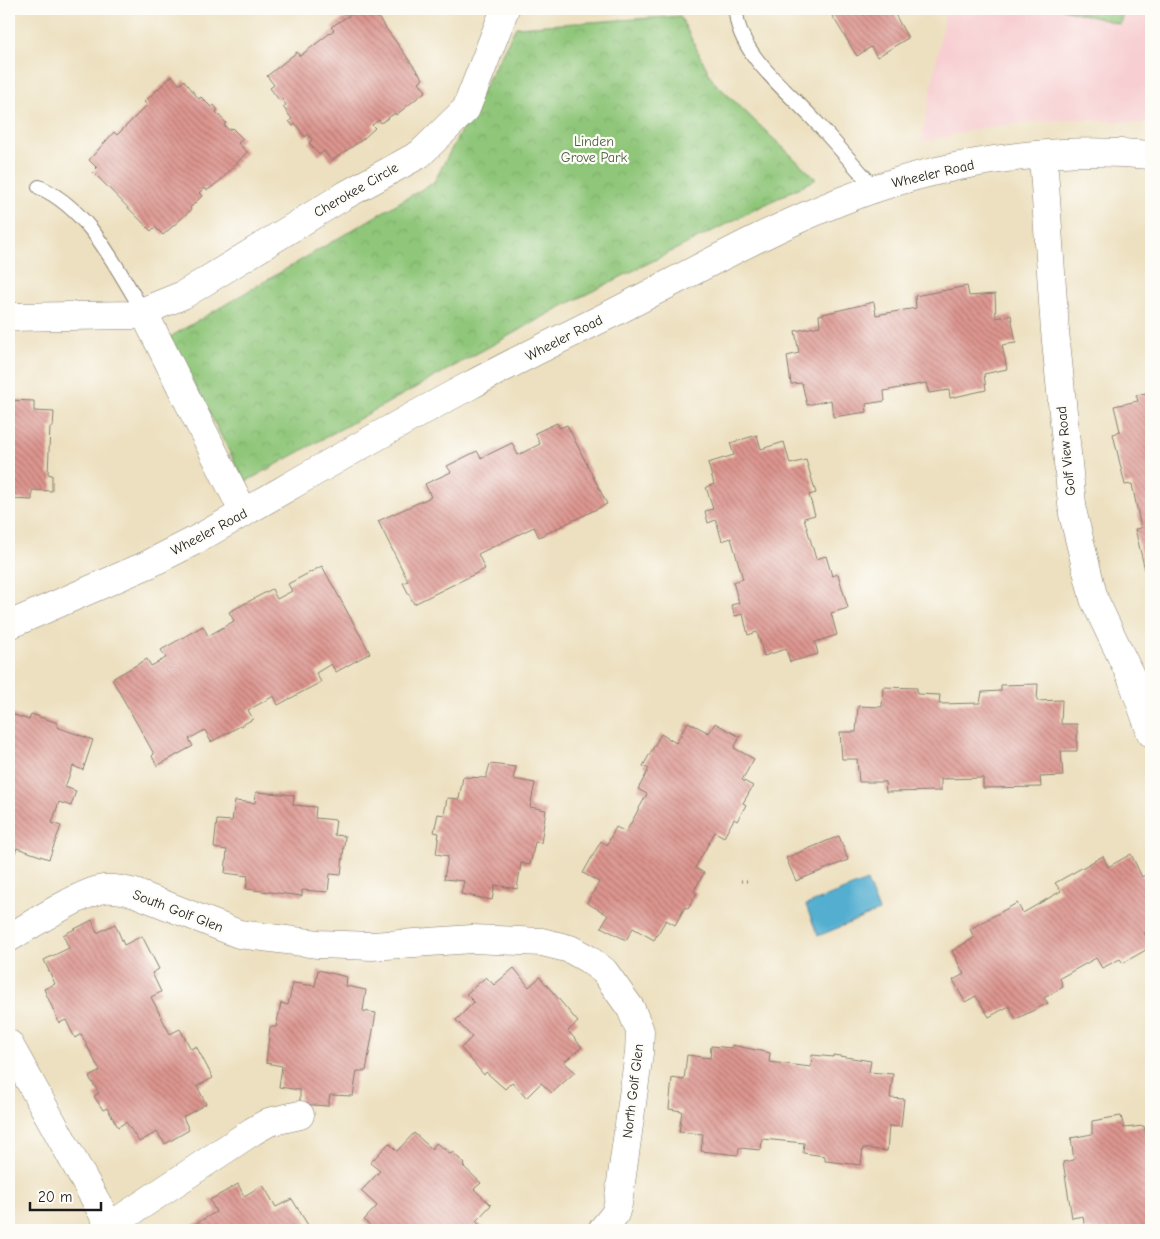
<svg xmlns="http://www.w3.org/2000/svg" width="1160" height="1239" viewBox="0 0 1160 1239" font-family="'Comic Neue',sans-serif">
<defs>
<pattern id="park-crowns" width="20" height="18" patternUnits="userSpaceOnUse" patternTransform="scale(1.25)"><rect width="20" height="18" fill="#8fc679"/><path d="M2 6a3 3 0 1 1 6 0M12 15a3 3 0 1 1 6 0" fill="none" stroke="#7baa68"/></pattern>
<pattern id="garden-dots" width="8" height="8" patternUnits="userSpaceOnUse" patternTransform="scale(1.25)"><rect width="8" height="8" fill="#8fc679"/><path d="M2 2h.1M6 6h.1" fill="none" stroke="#7baa68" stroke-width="1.8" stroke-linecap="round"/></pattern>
<pattern id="building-back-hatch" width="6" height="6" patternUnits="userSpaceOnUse" patternTransform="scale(1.25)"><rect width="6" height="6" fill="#dd958f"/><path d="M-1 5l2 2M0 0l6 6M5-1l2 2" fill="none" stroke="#b27974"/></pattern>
</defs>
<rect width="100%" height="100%" fill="#fdfcf7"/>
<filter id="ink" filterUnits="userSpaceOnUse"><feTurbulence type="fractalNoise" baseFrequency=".02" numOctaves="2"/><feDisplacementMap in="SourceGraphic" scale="10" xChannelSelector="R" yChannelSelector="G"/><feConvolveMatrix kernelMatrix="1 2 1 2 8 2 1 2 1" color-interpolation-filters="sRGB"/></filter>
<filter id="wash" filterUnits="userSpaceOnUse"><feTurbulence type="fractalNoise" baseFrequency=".0096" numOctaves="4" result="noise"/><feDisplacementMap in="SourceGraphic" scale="20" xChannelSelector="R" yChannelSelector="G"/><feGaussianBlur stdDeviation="1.12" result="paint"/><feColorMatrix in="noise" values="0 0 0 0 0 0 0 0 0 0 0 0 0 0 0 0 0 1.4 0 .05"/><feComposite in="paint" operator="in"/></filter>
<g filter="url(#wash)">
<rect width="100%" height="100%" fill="#ede0c0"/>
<!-- built -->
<path fill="#f7cfd2" d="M946 9H1151V124L1079 119 1034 122 981 128 921 142Z"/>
<!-- park -->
<path fill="url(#park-crowns)" stroke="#56714a" d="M680 16 713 81 816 179 559 308 245 482 170 337 434 182 516 27Z"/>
<!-- garden -->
<path fill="url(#garden-dots)" stroke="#56714a" d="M1063 9H1124L1120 24Z"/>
<!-- water -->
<path fill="#52aed0" stroke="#376576" d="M867 881 879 911 818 936 806 905Z"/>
<g id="blocks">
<!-- building -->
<g fill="url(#building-back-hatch)">
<path d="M359 9H365L370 15 374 12 423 79 419 82 426 91 396 115 395 113 381 123 379 120 372 125 375 128 362 140 331 161 324 151 319 155 309 143 312 140 308 134 305 137 296 124 293 126 289 121 292 119 283 107 286 105 281 98 279 100 270 88 274 85 267 76 297 52 300 56 334 30 331 27Z"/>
<path d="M828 9H892L908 38 877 57 871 47 857 56Z"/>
<path d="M172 76 180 85 184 80 199 99 201 97 211 107 214 105 218 110 216 112 226 123 224 125 229 130 232 128 243 139 238 143 247 152 221 180 208 190 204 188 199 193 202 196 190 208 191 210 163 235 155 227 151 231 93 172 97 168 89 160 114 132 117 135 147 105 144 102Z"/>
<rect x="9" y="143" width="3" height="15"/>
<path d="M967 286 969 296 995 294 996 318 1011 315 1016 343 1002 345 1007 369 984 374 986 390 950 398 949 390 929 393 926 383 884 391 885 401 866 404 867 412 833 417 831 400 807 405 802 383 791 384 787 356 799 353 795 331 820 326 819 315 874 302 876 315 916 308 915 296Z"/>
<path d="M1151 392V581L1148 582 1135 529 1141 528 1132 484 1125 485 1113 434 1120 431 1114 406 1138 401 1136 395Z"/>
<path d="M9 400 34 401V411L54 412 53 427H50L48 474 52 475V491L32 490V500L9 499Z"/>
<path d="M557 423 560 428 567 425 607 504 539 537 534 527 478 554 485 569 414 604 403 583 408 581 378 521 431 497 425 484 451 472 447 466 477 451 481 458 512 443 518 455 540 444 535 433Z"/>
<path d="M757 435 761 449 784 442 790 464 806 460 816 493 809 495 815 515 804 518 816 559 826 556 832 576 838 574 848 608 831 613 837 635 815 642 818 654 790 662 786 649 764 656 757 632 748 635 743 614 735 616 731 605 739 603 733 582 743 579 731 538 722 541 716 520 708 523 705 511 713 509 706 487 714 484 708 463 734 455 730 443Z"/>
<path d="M322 566 370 653 336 672 331 664 316 673 321 682 278 705 274 696 248 710 253 719 211 742 205 730 189 739 193 746 157 766 152 756 154 754 112 679 147 659 151 666 166 658 161 650 203 626 208 636 234 621 229 612 272 589 277 599 292 591 288 584Z"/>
<path d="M1038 684 1037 701 1062 700 1061 724H1077V751H1061L1063 776 1040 777 1041 787 983 788V778L941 779V791L886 792 885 782H859L857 759H842L840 732H856L858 706 882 707 883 687 917 688V694L940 695 939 704 980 703 982 692 1001 691V685Z"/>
<path d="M9 713 29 720 31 714 58 723 57 727 93 740 83 770 73 766 65 787 76 791 71 806 59 802 52 823 61 826 49 859 17 848 15 853 9 850Z"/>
<path d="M688 722 709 733 715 723 740 737 734 748 754 759 742 780 753 786 743 803 746 805 737 821 734 819 724 837 715 832 695 868 704 873 694 891 697 893 688 909 685 907 675 925 666 920 654 940 633 928 626 940 601 927 608 915 587 903 599 882 583 873 601 841 607 845 616 827 626 832 647 794 638 789 649 769 643 766 661 734 676 743Z"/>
<path d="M490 764 516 767 513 779 535 783 530 807 546 810 541 843 535 842 530 865 521 863 517 889 495 885 492 900 461 894 464 881 444 879 448 856 436 854 439 833 434 832 438 814 444 815 447 798 459 799 463 777 486 778Z"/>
<path d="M256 792 294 795 293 805 316 807 315 818 336 820 334 835 345 836 341 875 330 874 328 892 302 890V896L246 889 248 876 225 873 227 850 214 848 217 820 232 821 235 801 255 803Z"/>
<path d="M839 836 848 860 796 881 786 858Z"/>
<path d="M1131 854 1142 877 1151 871V929L1144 933 1151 947 1123 963 1120 959 1102 968 1096 958 1060 978 1063 987 1044 998 1048 1003 1016 1019 1009 1006 989 1017 976 996 965 1002 953 980 964 974 952 951 974 938 970 929 1017 903 1023 913 1061 891 1055 883 1103 856 1108 867Z"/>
<path d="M92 920 97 933 115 924 124 945 142 936 159 969 152 973 161 992 151 997 170 1034 180 1029 191 1049 196 1046 213 1078 197 1086 206 1104 183 1117 189 1130 165 1144 157 1132 139 1142 126 1122 118 1127 107 1108 103 1110 94 1096 99 1093 89 1077 100 1071 81 1034 75 1038 66 1020 59 1023 44 989 55 984 44 960 69 948 63 935Z"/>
<path d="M514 968 529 987 540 977 578 1022 568 1031 582 1047 564 1062 575 1072 552 1093 541 1083 526 1098 512 1082 505 1089 486 1072 484 1075 461 1048 472 1037 456 1020 474 1002 466 994 486 977 494 985Z"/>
<path d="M318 970 347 977 346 986 366 990 363 1011 376 1013 366 1071H357L353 1096 330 1095 328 1106 300 1104V1090L279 1087 282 1066 266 1063 270 1027H276L281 1003 288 1005 293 983 315 986Z"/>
<path d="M732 1045 770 1053 769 1062 811 1067 812 1055 833 1057V1055L871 1061 869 1072 893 1074 890 1098 904 1099 901 1127 889 1126 887 1151 863 1148 861 1165 825 1161V1156L803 1153 804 1143 762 1139 761 1150 739 1148 738 1155 701 1151 703 1134 679 1132 682 1111 669 1109 672 1078 684 1080 687 1055 710 1058 711 1046 732 1048Z"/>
<path d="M1121 1116 1124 1128 1144 1126 1149 1151H1151V1230H1085L1083 1216 1072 1218 1063 1162 1074 1160 1071 1138 1092 1134V1121Z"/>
<path d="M414 1133 432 1149 436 1143 451 1154 452 1152 465 1164 463 1166 481 1183 474 1189 491 1205 476 1221 486 1230H375L364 1220 377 1206 361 1191 380 1171 370 1163 389 1143 397 1151Z"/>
<path d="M238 1184 244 1196 263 1185 276 1207 292 1199 311 1230H196L193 1225 216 1212 210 1200Z"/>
</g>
</g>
</g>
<g filter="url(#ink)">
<use href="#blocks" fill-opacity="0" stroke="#847e6e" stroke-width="1"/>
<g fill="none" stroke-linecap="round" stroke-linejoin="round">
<!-- lane casing -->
<g stroke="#847e6e" stroke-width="16">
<g id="lane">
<path d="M736 9C736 53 789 92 816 122 836 144 855 166 875 189"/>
<path d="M39 187C90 210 115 266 143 311"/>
</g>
</g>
<!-- street casing -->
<g stroke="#847e6e" stroke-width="29">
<g id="street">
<path d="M1043 155 1055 331 1073 514 1094 599 1132 679 1151 733"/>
<path d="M143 311 244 513"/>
<path d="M9 317 134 315 183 295 342 197 420 154 466 109 505 9"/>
<path d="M9 938C31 925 81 892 104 889 115 888 124 890 135 893L239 934 318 944 372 946 472 939 542 942 570 949 588 959 604 971 631 1009 640 1031 639 1053 618 1204 615 1214 602 1230"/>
<path d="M9 1044 112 1230"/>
<path d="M110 1226 253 1131 269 1122 300 1115"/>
</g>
</g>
<!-- secondary casing -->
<g stroke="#847e6e" stroke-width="29">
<path id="secondary" d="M9 625 149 564 194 541C286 489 376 435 469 386 517 360 566 336 615 312 689 274 763 232 841 201 937 163 1048 145 1151 155"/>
</g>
<!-- path -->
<path stroke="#847e6e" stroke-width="3" stroke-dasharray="1 4" stroke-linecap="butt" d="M741 881H750"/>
<!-- lane -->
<use href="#lane" stroke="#fff" stroke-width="14"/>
<!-- street -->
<use href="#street" stroke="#fff" stroke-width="28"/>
<!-- secondary -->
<use href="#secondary" stroke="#fff" stroke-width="28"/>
</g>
</g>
<g text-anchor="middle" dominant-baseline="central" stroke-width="4.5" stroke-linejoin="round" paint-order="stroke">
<!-- park labels -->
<g font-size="14" fill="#4a6041" stroke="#fdfcf7">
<text x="594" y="141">Linden<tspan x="594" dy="16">Grove Park</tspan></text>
</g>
<!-- street labels -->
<g font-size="14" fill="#1c1c1c" stroke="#fdfcf7">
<text transform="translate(933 174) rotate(-13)">Wheeler Road</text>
<text transform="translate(356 190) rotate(-30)">Cherokee Circle</text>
<text transform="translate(564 338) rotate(-27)">Wheeler Road</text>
<text transform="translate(1066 451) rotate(-96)">Golf View Road</text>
<text transform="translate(209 532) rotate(-28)">Wheeler Road</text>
<text transform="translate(178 911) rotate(21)">South Golf Glen</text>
<text transform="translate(633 1091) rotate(-83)">North Golf Glen</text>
</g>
</g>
<!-- margin -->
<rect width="1160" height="1239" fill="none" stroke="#fdfcf7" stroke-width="30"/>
<!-- scale -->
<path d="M30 1202v8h71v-8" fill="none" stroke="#1c1c1c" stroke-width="2.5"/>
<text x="38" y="1202" font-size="15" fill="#1c1c1c" stroke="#fdfcf7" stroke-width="4" paint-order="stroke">20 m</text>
</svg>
